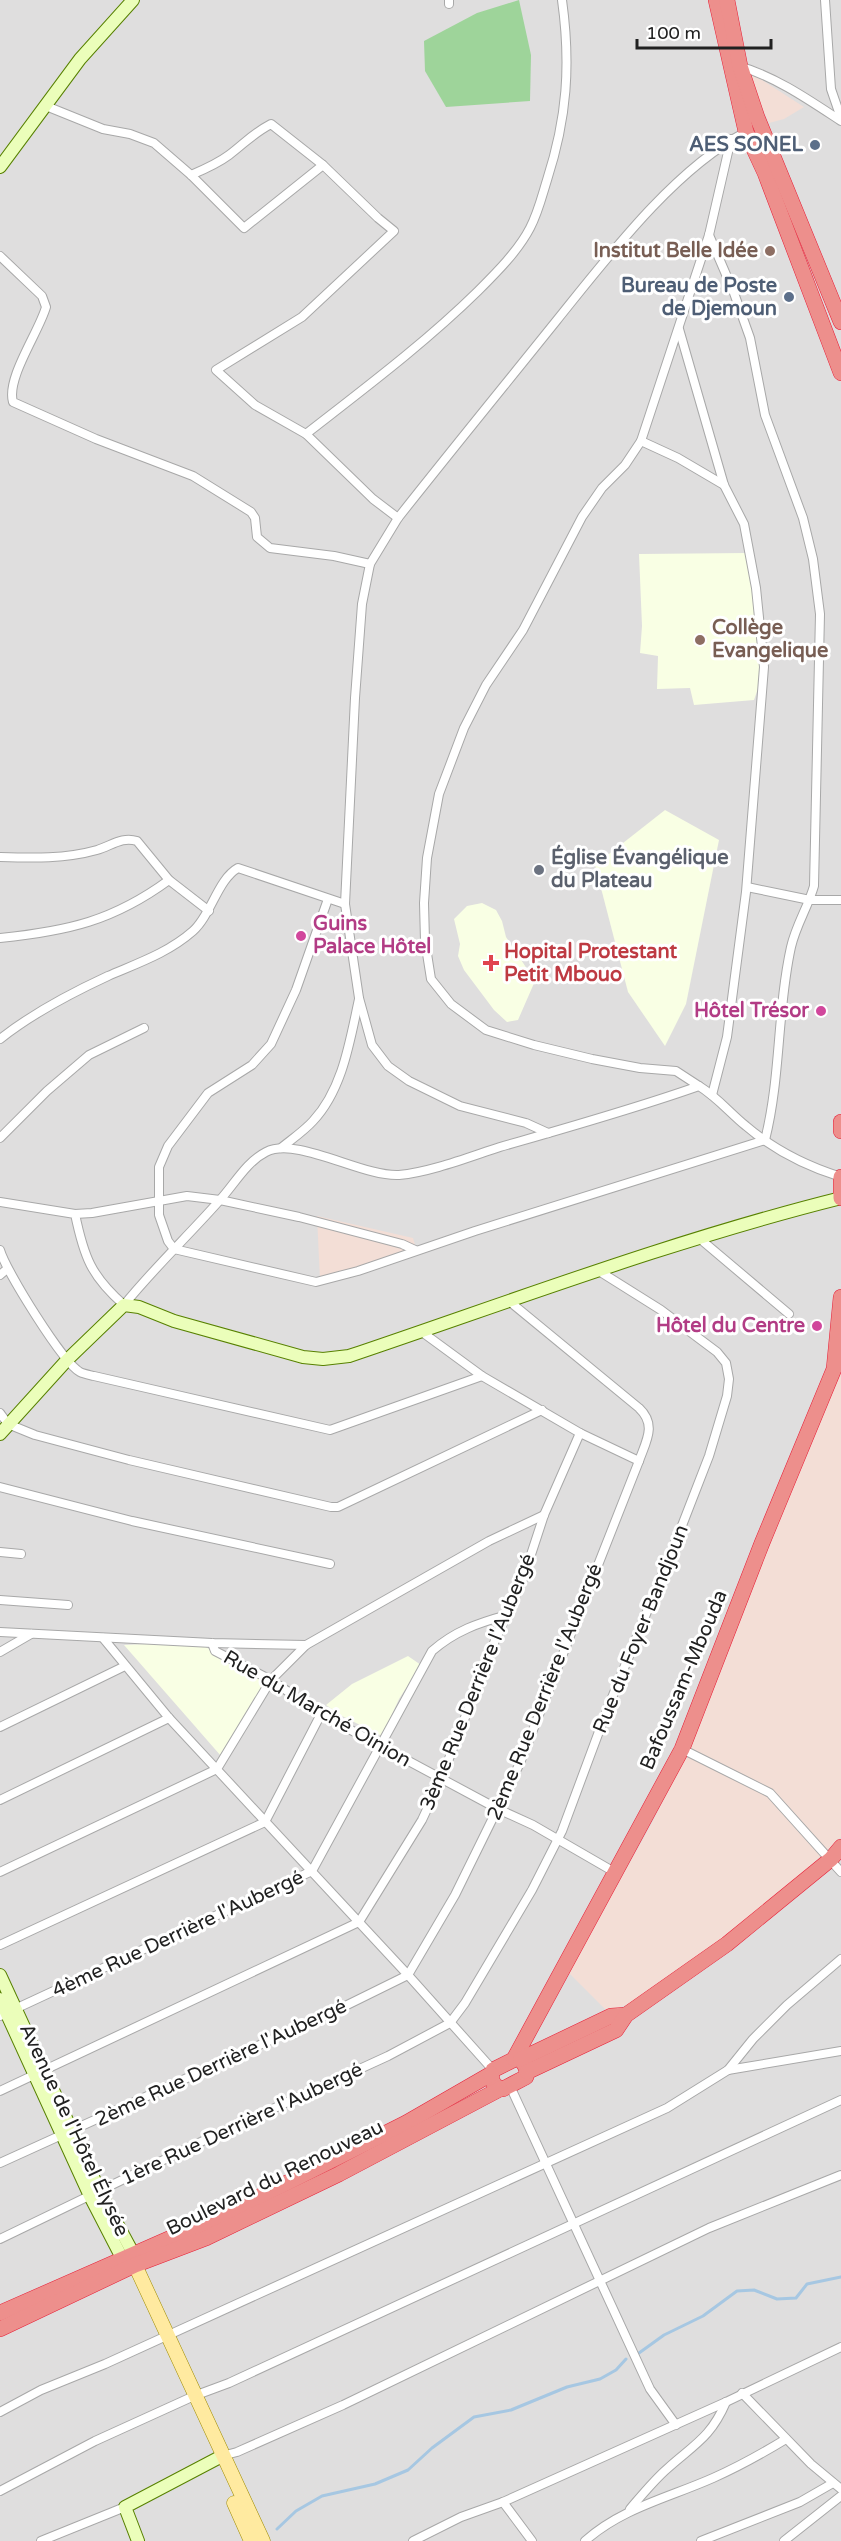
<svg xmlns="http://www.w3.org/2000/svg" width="841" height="2541" viewBox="0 0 841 2541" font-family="'Varela Round',sans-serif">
<rect width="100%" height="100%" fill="#f2f1e8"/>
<!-- residential -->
<rect fill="#dfdede" x="0" y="0" width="841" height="2541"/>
<!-- commercial -->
<g fill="#f3ded6">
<path d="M747 74 756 76 804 107 784 119 769 123Z"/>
<path d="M317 1216 413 1238 416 1248 320 1280Z"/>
<path d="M841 1367V1837L771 1903 641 1999 608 2012 568 1972 651 1825 675 1776Z"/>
</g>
<!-- education -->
<g fill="#f9ffe4">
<path d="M747 553 758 622 761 680 754 700 694 705 690 688 657 689 658 656 640 653 642 626 639 554Z"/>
<path d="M665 810 719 840 686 1004 665 1046 628 992 595 865Z"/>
<path d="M482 903 496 910 502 921 506 937 535 981 518 1020 507 1022 494 1010 464 970 458 956 460 944 454 919 467 906Z"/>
<path d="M196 1642 267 1679 221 1756 124 1645Z"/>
<path d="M408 1656 421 1665 399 1699 382 1736 342 1716 326 1705 352 1684Z"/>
</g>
<!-- forest -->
<path fill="#9ed49a" d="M519 0 531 55 530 101 446 107 425 71 424 41 477 13Z"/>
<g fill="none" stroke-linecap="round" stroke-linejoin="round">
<!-- stream -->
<g stroke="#a6c7e2" stroke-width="3">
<path d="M639 2353 664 2335 703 2316 737 2291 754 2290 777 2299 796 2298 807 2284 841 2277"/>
<path d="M277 2529 296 2511 322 2496 375 2484 408 2470 432 2448 474 2417 511 2410 567 2387 600 2379 616 2370 626 2359"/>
</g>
<!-- street casing -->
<g stroke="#a8a8a8" stroke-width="10">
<g id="street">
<path d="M449 0V4"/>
<path d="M825 0 831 89 841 118"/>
<path d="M739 66C776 77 809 100 841 121"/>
<path d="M46 106 103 129 130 134 154 143 191 175 244 228 323 165"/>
<path d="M191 175C205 169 217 164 229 155 245 143 252 134 271 124L323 165 378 218 394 231 302 317 216 370 255 405 306 434 373 499 398 518"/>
<path d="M0 256 42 296 46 307C39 332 6 378 13 402L96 439 193 476 251 512 255 518 257 537 270 548 334 556 370 564"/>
<path d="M679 329 724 485 744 524 756 588 764 667 746 892 727 1037 712 1095"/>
<path d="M306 434C365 388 425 343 478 291 497 272 518 251 530 228 538 213 542 196 547 180 567 118 571 65 562 0"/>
<path d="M641 441 678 458 724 485"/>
<path d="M0 857C33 858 65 859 97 850 111 846 122 836 137 841L169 880 209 911"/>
<path d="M747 887 810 900H841"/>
<path d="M328 899 296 990 271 1044 252 1065 208 1093 168 1146 159 1167V1215L168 1241 174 1249 316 1282 358 1271 475 1231 765 1140C781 1077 777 1010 791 947 796 925 808 907 814 886L820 614 813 559 803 518 765 415 750 338 734 293 709 235"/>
<path d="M0 938C68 931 113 921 169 880"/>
<path d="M0 1039C33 1013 69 994 108 976 138 963 168 953 193 931 211 915 218 879 238 868L345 904"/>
<path d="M699 1086 676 1071 640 1068 592 1059 534 1045 486 1030 451 1004 431 979 425 941 424 903 427 858 439 794 464 728 486 685 523 630 582 517 602 488 625 465 641 441 709 235 731 139"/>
<path d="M548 1133 526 1123 460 1106 409 1081 388 1066 372 1045 359 998 345 904 355 698 362 604 370 564 398 518C450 452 504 386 557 320 607 258 675 168 746 132"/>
<path d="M0 1138 47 1091 89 1055 144 1028"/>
<path d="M281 1148C292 1139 304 1131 313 1121 343 1089 350 1040 359 999"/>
<path d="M0 1202 75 1214C84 1257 91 1276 124 1305 154 1268 188 1236 219 1201 234 1185 246 1162 266 1152 297 1136 362 1177 399 1175 431 1172 469 1157 500 1147 566 1128 634 1109 699 1086 717 1097 730 1113 746 1126 774 1150 806 1166 841 1177"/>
<path d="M75 1214 92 1213 187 1196 220 1200 299 1217 402 1244 415 1250"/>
<path d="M699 1238 789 1314"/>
<path d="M0 1250C6 1271 63 1363 80 1372 84 1374 90 1375 94 1376L330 1430 482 1376"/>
<path d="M0 1275 7 1269"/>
<path d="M422 1332 482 1376 580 1433 639 1461"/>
<path d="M0 1413 8 1424 35 1435 129 1460 331 1507H338L542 1410"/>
<path d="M0 1487 132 1521 330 1564"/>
<path d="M0 1552 21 1554"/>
<path d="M0 1600 68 1605"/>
<path d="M0 1632 212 1643 306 1645"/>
<path d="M103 1638 169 1718 408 1975 493 2070"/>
<path d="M212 1643 215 1651 271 1680 321 1714 498 1809 533 1825 616 1873"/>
<path d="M0 1652 31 1634"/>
<path d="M0 1727 125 1666"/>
<path d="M682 1749 770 1793 841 1872"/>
<path d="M0 1800 169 1718"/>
<path d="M0 1872 217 1769 271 1680 306 1645 489 1541 544 1515"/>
<path d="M0 1945 265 1822 321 1714"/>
<path d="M0 2016 312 1871 432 1651C455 1631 478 1623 507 1615"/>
<path d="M728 2070 841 2051"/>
<path d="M510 2086 650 2389 676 2425"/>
<path d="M0 2091 359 1922 422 1820 441 1779 496 1638 523 1579 544 1515 580 1433"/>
<path d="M0 2163 339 2009 408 1975 455 1895 520 1763 639 1461C646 1441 657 1425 639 1408L509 1301"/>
<path d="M0 2239 209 2138 388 2056 450 2023 465 2003 532 1890 562 1831 607 1710 683 1523 709 1456 727 1396 729 1379 726 1363 717 1352 661 1310 599 1271"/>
<path d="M742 2393 811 2464 841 2489"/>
<path d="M0 2412 41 2390 105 2364 667 2108 728 2070 753 2039 787 2005 841 1959"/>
<path d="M222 2456 237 2452 343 2405 709 2228 841 2175"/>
<path d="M0 2491 95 2441 194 2396 229 2383 841 2100"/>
<path d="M503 2502 532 2541"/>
<path d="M630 2509C642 2495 654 2480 668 2468 695 2444 711 2437 726 2402"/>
<path d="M41 2541 125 2507"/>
<path d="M413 2541 461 2517 503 2502 726 2402 841 2347"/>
<path d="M585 2541C622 2508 668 2498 713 2478 738 2467 763 2453 786 2439"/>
<path d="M701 2541 800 2502 833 2483"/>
<path d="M784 2541 841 2496"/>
</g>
</g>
<!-- secondary casing -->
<g stroke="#578100" stroke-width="14">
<g id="secondary">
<path d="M0 167 80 59 133 0"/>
<path d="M0 1434 67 1360 124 1305 139 1307 174 1321 303 1357 323 1359 349 1356C512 1301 673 1240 841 1198"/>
<path d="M0 1975 100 2192 133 2253"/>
<path d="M0 1999 90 2196 122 2258"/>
<path d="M138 2541 125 2507 222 2456"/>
</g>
</g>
<!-- primary casing -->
<g stroke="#9f8c00" stroke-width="15">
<g id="primary">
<path d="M134 2256 135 2265 263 2541"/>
<path d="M234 2503 251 2541"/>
</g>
</g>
<!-- highway casing -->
<g stroke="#e71e37" stroke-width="16">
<g id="highway">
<path d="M716 0 746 132 765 173 841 373"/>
<path d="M727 0 740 66 757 117 841 322"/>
<path d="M841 1122V1131"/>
<path d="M841 1177V1198"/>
<path d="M517 2058C525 2061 528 2071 526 2077L503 2089 495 2086 491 2078 493 2070Z"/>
<path d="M514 2059 682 1749 762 1543 834 1369 841 1297"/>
<path d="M521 2059 611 2016 626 2015"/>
<path d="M527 2072 616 2030 626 2015 727 1944 831 1859 841 1847"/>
<path d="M0 2313 225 2214 406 2123 491 2074"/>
<path d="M0 2329 135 2265 206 2238 339 2174 500 2089"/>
</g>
</g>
<!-- street -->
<use href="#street" stroke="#fff" stroke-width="8"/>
<!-- secondary -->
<use href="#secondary" stroke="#ebfeba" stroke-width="12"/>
<!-- primary -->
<use href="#primary" stroke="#ffeaa0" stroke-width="14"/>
<!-- highway -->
<use href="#highway" stroke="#ed8f8c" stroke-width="15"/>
</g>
<!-- markers -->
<g fill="#5c6f8a" stroke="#fff" stroke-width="2">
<circle cx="815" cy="145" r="6"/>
<circle cx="789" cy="297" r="6"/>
</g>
<g fill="#8d6e63" stroke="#fff" stroke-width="2">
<circle cx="770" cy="251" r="6"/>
<circle cx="700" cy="640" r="6"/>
</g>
<circle fill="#6b7280" stroke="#fff" stroke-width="2" cx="539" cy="870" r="6"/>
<g fill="#d1479c" stroke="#fff" stroke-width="2">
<circle cx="301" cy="936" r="6"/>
<circle cx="821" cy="1011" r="6"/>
<circle cx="817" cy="1326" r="6"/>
</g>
<path fill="#e0444e" stroke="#fff" stroke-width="2" d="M488 954h6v6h6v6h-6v6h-6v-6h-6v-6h6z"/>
<g text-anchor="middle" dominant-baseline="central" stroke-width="6" stroke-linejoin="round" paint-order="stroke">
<!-- service labels -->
<g font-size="20" font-weight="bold" fill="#4e5e75" stroke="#fff" text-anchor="end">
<text x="803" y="145">AES SONEL</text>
<text x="777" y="286">Bureau de Poste<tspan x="777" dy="23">de Djemoun</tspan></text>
</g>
<!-- education labels -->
<g font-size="20" font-weight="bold" fill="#785e54" stroke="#fff" text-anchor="end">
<text x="758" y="251">Institut Belle Idée</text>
<text x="712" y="628" text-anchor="start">Collège<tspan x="712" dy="23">Evangelique</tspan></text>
</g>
<!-- worship labels -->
<g font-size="20" font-weight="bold" fill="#5b616d" stroke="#fff" text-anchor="start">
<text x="551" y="858">Église Évangélique<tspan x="551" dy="23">du Plateau</tspan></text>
</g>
<!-- hotel labels -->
<g font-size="20" font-weight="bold" fill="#b23c85" stroke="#fff" text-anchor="end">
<text x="313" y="924" text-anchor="start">Guins<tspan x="313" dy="23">Palace Hôtel</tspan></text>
<text x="809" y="1011">Hôtel Trésor</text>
<text x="805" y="1326">Hôtel du Centre</text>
</g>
<!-- health labels -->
<g font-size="20" font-weight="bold" fill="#be3a42" stroke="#fff" text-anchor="start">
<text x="504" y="952">Hopital Protestant<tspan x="504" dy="23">Petit Mbouo</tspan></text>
</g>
<!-- street labels -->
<g font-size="20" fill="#212121" stroke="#fff">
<text transform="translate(641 1629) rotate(-68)">Rue du Foyer Bandjoun</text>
<text transform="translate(684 1680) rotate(-67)">Bafoussam-Mbouda</text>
<text transform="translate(478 1682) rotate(-68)">3ème Rue Derrière l'Aubergé</text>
<text transform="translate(545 1692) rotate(-68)">2ème Rue Derrière l'Aubergé</text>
<text transform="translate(317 1709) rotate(30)">Rue du Marché Oinion</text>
<text transform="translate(178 1934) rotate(-25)">4ème Rue Derrière l'Aubergé</text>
<text transform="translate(221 2063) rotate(-25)">2ème Rue Derrière l'Aubergé</text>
<text transform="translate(242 2124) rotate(-25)">1ère Rue Derrière l'Aubergé</text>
<text transform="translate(74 2130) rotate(65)">Avenue de l'Hôtel Élysée</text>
<text transform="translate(275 2178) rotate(-26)">Boulevard du Renouveau</text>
</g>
</g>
<!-- scale -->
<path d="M637 39v9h134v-9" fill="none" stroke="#212121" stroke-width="3"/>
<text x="646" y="39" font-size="18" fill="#212121" stroke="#ffffff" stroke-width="4.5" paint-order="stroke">100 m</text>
</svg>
